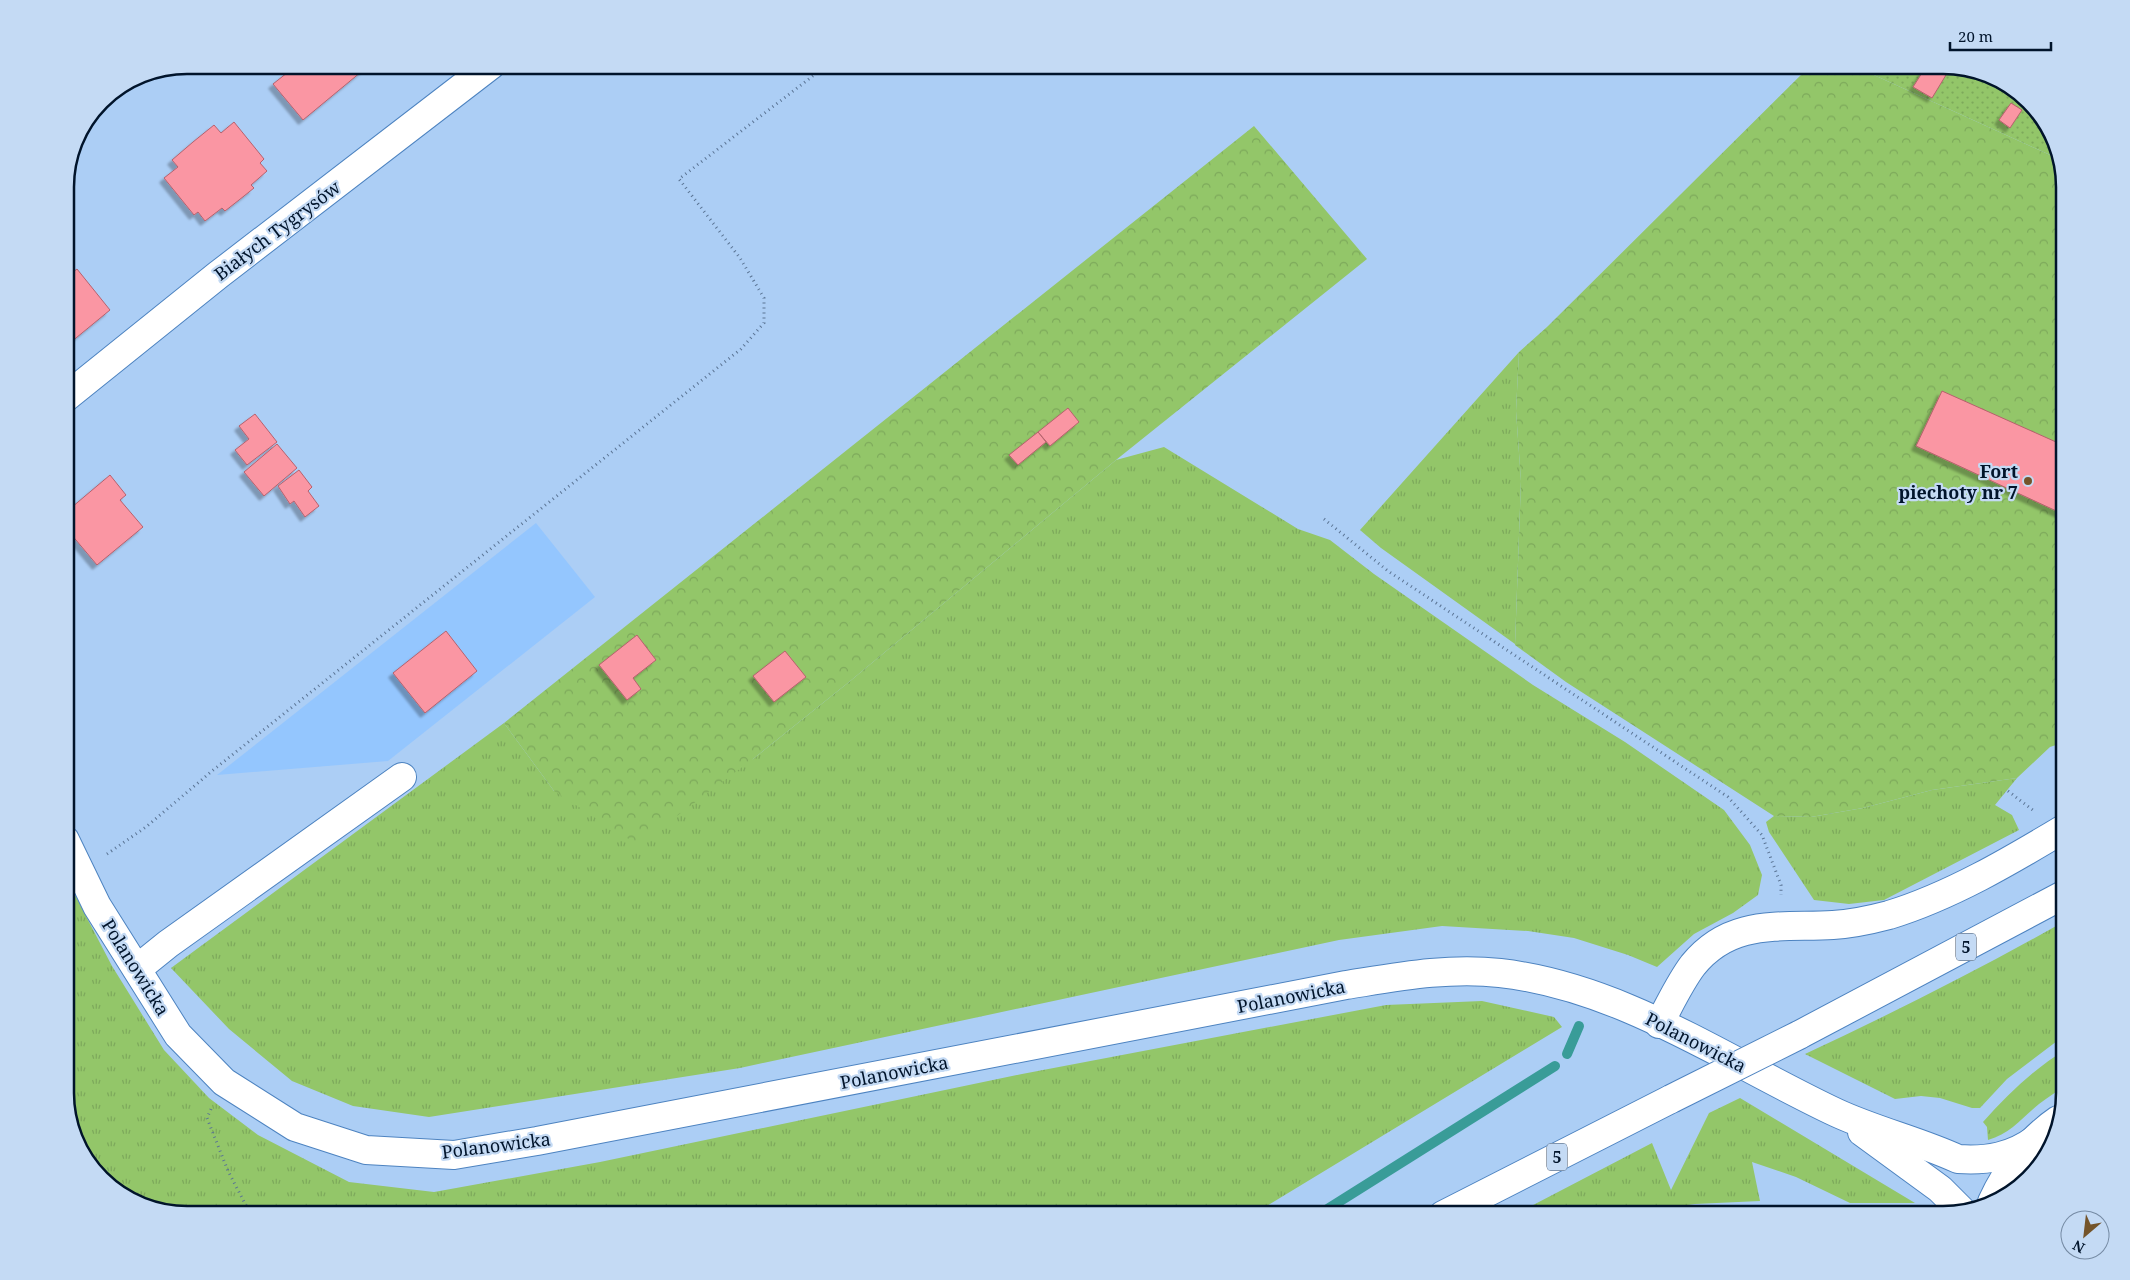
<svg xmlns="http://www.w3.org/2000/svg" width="2130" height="1280" viewBox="0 0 2130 1280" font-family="'Noto Serif',serif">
<defs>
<pattern id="grass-tufts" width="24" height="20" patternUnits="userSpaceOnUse" patternTransform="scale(1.25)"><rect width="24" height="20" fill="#93c669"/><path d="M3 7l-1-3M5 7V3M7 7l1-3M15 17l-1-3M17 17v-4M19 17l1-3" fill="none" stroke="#7da95b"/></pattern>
<pattern id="forest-crowns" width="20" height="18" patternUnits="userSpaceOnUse" patternTransform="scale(1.25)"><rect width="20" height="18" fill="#93c669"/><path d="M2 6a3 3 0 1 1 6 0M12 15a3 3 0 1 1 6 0" fill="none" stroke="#7da95b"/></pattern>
<pattern id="garden-dots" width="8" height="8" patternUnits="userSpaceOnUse" patternTransform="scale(1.25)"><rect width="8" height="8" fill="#93c669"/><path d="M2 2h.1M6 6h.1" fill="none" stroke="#7da95b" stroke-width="1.8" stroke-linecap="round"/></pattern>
<filter id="shadow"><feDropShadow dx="-4.5" dy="4.5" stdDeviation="1" flood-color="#0004"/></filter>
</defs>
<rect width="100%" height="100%" fill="#accef5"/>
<!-- built -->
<path fill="#94c6fe" d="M536 523 595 597 388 761 217 775Z"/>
<!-- grass -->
<g fill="url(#grass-tufts)">
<path d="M1519 352 1516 411 1521 481 1515 644 1381 548 1360 530Z"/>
<path d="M1164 447 1298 529 1330 540 1374 574 1533 685 1625 742 1724 810 1750 845 1762 875 1758 895 1733 913 1694 934 1657 967 1628 955 1574 938 1528 931 1442 926 1339 940 740 1068 429 1117 353 1106 292 1081 229 1029 171 968 504 723 554 791 753 759 849 682 1116 460Z"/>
<path d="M2017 778 1995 805 2012 815 2019 830 1884 900 1849 904 1814 900 1769 832 1766 822 1774 816 1811 817 1863 808 1932 790Z"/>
<path d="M65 876 112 966 164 1050 209 1098 258 1135 349 1182 434 1192 600 1162 1022 1074 1386 1005 1482 1001 1554 1017 1562 1027 1252 1215H187L126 1199 81 1154 65 1101Z"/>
<path d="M2065 921V1035L2007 1079 1980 1108H1972L1940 1098 1921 1096 1895 1099 1805 1054C1893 1013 1980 969 2065 921Z"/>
<path d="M2065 1050V1086C2056 1092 2047 1098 2039 1104 2022 1118 2010 1134 1988 1140L1987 1127 1983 1122C2008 1094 2034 1069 2065 1050Z"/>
<path d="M1740 1098 1915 1203H1850L1796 1177 1752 1162 1760 1201 1695 1204 1614 1215H1514L1652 1143 1671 1190 1709 1113Z"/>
</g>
<!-- forest -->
<g fill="url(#forest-crowns)">
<path d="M1811 65H1852L2059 159 2065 179V742L2050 747 2017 778 1932 790 1863 808 1811 817 1774 816 1566 682 1515 645 1521 481 1516 411 1519 352 1547 327Z"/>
<path d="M1254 126 1367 259 1116 460 849 682 753 759 638 845 554 791 504 723Z"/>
</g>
<!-- garden -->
<path fill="url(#garden-dots)" d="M1852 65H1943L2004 81 2049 126 2059 159Z"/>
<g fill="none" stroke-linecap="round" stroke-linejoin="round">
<!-- stream -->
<g stroke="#399c98" stroke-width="10">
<path d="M1567 1054 1579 1026"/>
<path d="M1318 1215 1555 1066"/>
</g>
</g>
<!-- building -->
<g fill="#fa96a3" stroke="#b6616d" filter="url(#shadow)">
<path d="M297 65H365L367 67 303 120 273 84Z"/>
<path d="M1927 65 1946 75 1932 98 1913 87Z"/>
<path d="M2011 103 2022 110 2010 128 1999 120Z"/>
<path d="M234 122 264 159 260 163 267 171 251 185 254 188 239 200 225 211 222 208 205 221 198 212 194 215 164 178 178 167 172 160 193 142 214 125 221 133Z"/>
<path d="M77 269 110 310 65 347V278Z"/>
<path d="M1942 391 2065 446V515L1916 446Z"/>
<path d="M1068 408 1079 422 1050 446 1038 432Z"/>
<path d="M255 414 277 442 247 465 235 450 249 439 239 426Z"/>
<path d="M1038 432 1046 442 1018 465 1009 455Z"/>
<path d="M277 444 297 468 264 496 244 472Z"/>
<path d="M299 470 312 487 308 491 319 506 305 517 294 501 290 504 278 486Z"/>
<path d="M110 475 126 495 120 500 143 527 97 565 65 527V513Z"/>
<path d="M446 631 477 671 425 713 393 673Z"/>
<path d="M637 635 656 660 633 678 641 689 627 700 599 665Z"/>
<path d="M785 651 806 677 774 702 753 676Z"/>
</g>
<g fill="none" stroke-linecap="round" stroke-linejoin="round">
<!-- minor casing -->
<g stroke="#4d83c0" stroke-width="30">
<g id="minor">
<path d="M65 398 218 275 491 65"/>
<path d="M65 840 97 906 178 1035 224 1082 295 1127 366 1150 454 1155 537 1141 1346 985C1397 977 1448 967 1500 973 1623 987 1728 1062 1837 1113 1876 1131 1919 1141 1958 1159 1987 1161 2012 1157 2036 1139"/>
<path d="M137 969 168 944 402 777"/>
<path d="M1659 1024C1670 1004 1680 982 1693 965 1731 918 1781 928 1833 925 1852 924 1870 920 1889 915 1951 896 2010 861 2065 828"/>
<path d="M1862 1132 1940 1189 1961 1210"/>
</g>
</g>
<!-- major casing -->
<g stroke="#4d83c0" stroke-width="30">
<path id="major" d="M1992 1202C2006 1171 2030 1139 2058 1120"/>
</g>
<!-- highway casing -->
<g stroke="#4d83c0" stroke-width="30">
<g id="highway">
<path d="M1799 1035 2065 894"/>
<path d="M1443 1215 1671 1099"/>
</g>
</g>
<!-- path -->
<g stroke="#5a7494" stroke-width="3" stroke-dasharray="1 4" stroke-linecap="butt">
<path d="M1324 519 1388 571 1728 797 1762 835 1781 885V895"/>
<path d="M2008 791 2034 811"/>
<path d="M107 854 146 827 212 771 741 349 764 323V298L740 258 679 179 827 65"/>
<path d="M211 1109 207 1118 228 1171 251 1215"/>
</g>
<!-- minor -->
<use href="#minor" stroke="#fff" stroke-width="28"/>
<!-- major -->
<use href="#major" stroke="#fff" stroke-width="28"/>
<!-- highway -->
<use href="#highway" stroke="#fff" stroke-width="28"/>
<!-- highway-bridge casing -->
<g stroke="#4d83c0" stroke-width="30" stroke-linecap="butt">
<path id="highway-bridge" d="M1671 1099 1799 1035"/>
</g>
<!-- highway-bridge -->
<use href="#highway-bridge" stroke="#fff" stroke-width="28"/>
</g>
<!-- markers -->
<circle fill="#74542a" stroke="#c4daf4" stroke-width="2" cx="2028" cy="481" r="5"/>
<g text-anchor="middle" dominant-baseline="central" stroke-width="4.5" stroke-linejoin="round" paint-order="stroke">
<!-- shield labels -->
<g fill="#c4daf4" stroke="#3c4f67" stroke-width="1">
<rect x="1956" y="933.5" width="20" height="27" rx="4"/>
<rect x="1547" y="1143.5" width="20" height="27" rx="4"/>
</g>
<g font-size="16" font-weight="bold" fill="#01142b">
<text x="1966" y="947">5</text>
<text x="1557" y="1157">5</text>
</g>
<!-- street labels -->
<g font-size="18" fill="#01142b" stroke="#c4daf4">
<text transform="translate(277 230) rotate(-37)">Białych Tygrysów</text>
<text transform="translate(136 967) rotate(58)">Polanowicka</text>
<text transform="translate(1291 996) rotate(-11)">Polanowicka</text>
<text transform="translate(1696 1042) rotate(27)">Polanowicka</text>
<text transform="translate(894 1072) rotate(-11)">Polanowicka</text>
<text transform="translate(496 1145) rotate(-7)">Polanowicka</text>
</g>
<!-- poi labels -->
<g font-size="18" font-weight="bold" fill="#01142b" stroke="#c4daf4" text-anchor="end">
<text x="2018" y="471">Fort<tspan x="2018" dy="21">piechoty nr 7</tspan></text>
</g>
</g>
<!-- crop -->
<path d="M0 0H2130V1280H0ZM187 74H1943A113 113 0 0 1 2056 187V1093A113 113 0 0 1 1943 1206H187A113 113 0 0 1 74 1093V187A113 113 0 0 1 187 74Z" fill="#c4daf4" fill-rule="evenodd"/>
<path fill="none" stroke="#01142b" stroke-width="2.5" d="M187 74H1943A113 113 0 0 1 2056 187V1093A113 113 0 0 1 1943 1206H187A113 113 0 0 1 74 1093V187A113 113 0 0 1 187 74Z"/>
<!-- north arrow -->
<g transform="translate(2085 1235) rotate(208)"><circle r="24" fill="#c4daf4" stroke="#768ba4"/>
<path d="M0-4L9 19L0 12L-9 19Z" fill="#74542a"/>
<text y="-8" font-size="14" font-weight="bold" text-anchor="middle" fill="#01142b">N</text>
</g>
<!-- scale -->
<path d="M1950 42v8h101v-8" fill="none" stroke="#01142b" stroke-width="2.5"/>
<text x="1958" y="42" font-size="15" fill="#01142b" stroke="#c4daf4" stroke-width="4" paint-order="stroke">20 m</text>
</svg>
